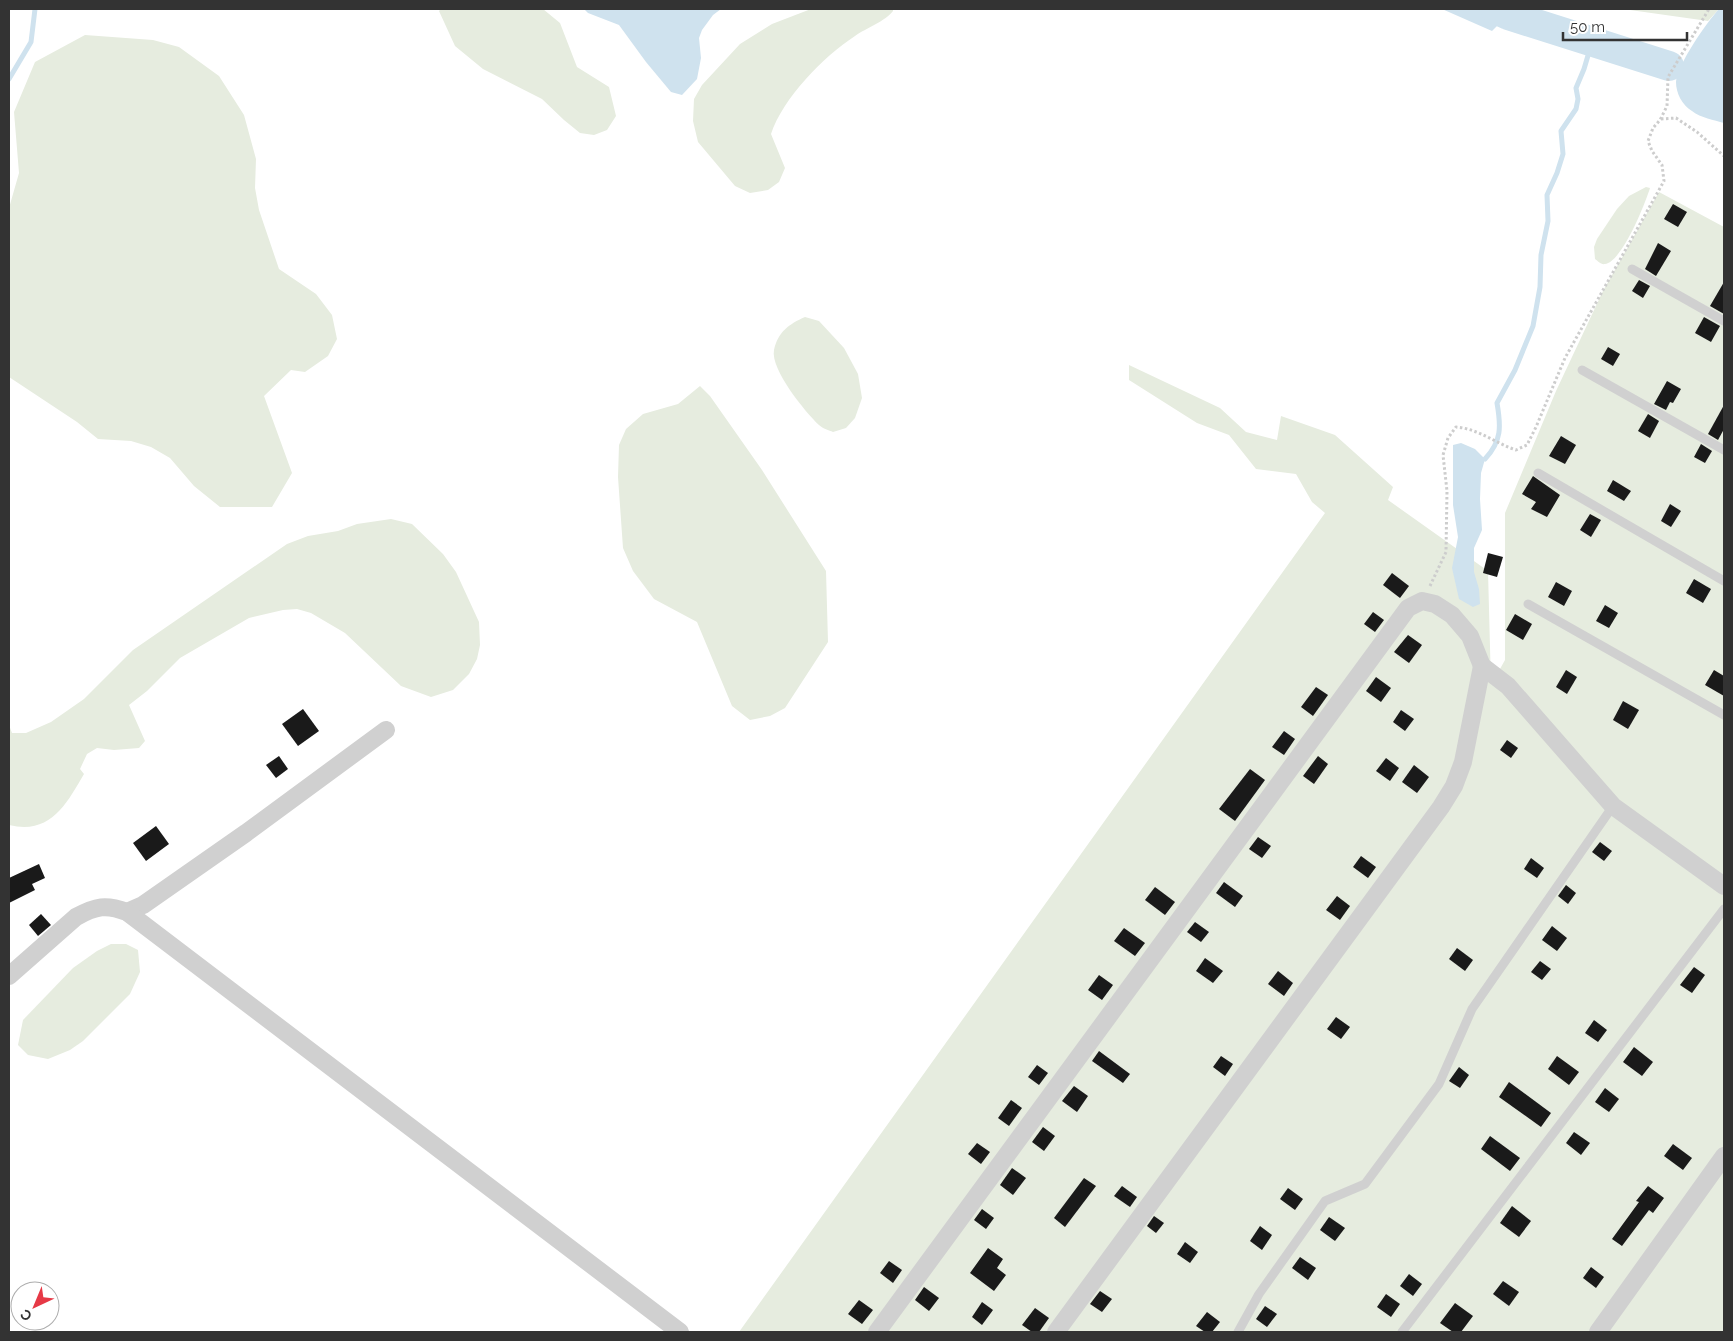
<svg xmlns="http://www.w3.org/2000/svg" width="1733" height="1341" viewBox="0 0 1733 1341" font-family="Raleway,sans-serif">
<rect width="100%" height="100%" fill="#fff"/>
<!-- green -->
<g fill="#e6ecdf">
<path d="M441 9H543L560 23 577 67 609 87 616 116 607 130 594 135 580 133 564 120 542 99 483 69 455 46 439 11Z"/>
<path d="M811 9H893V11C886 21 866 28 855 36 823 57 783 98 771 134L785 168 779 182 768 190 750 193 735 186 698 142 693 121 694 99 702 85 740 44 772 24Z"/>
<path d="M1623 9H1719L1708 21Z"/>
<path d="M85 35 153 40 179 47 219 76 244 115 256 159 255 188 259 210 279 269 316 294 332 315 337 339 328 356 305 372 291 370 264 396 292 473 272 507H220L194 486 170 458 151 447 131 441 98 439 77 422 9 377V208L19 173 14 112 35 62Z"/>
<path d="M1646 187 1650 188C1645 204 1622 262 1605 264 1601 265 1598 261 1595 259L1594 247 1597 239 1617 209 1629 196Z"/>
<path d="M1659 192 1724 227V1332H739L1325 513 1312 502 1296 474 1256 469 1229 435 1197 423 1129 380V365L1220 408 1246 432 1277 440 1281 416 1335 435 1393 487 1388 500 1488 571 1491 685 1505 660V513L1556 391 1603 291Z"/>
<path d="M805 317 819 321 844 348 858 374 862 398 855 418 846 428 833 432C829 430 823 429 819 425 806 413 770 369 774 350 778 332 789 324 805 317Z"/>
<path d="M700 386 710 396 762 470 826 571 828 642 785 708 770 716 750 720 732 706 697 622 654 599 633 571 623 548 618 477 619 445 626 429 643 414 678 404Z"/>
<path d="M391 519 412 524 443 554 456 572 479 622 480 645 477 659 469 674 453 690 431 697 401 686 345 633 311 613 297 609 283 610 249 618 180 658 147 691 129 705 145 741 139 748 114 750 97 748 87 754 80 769 84 774C66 805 50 835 9 825V725L12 733H26L51 722 84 699 133 650 287 544 308 536 338 531 357 524Z"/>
<path d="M111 944H126L138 950 140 972 130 994 83 1041 70 1050 48 1059 28 1055 18 1045 23 1020 73 968 97 951Z"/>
</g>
<!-- water -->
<g fill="#cfe2ee">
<path d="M584 9H721L713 15 702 30 699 38 701 58 697 79 682 95 671 92 646 62 619 25 588 13Z"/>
<path d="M1442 9H1501L1508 15 1492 31Z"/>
<path d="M1719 9H1724V123C1714 120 1701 118 1692 111 1682 105 1676 93 1676 82 1677 65 1707 22 1719 9Z"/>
<path d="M1461 443 1475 449 1485 459 1481 473 1480 499 1482 530 1474 548V572L1479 589 1480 604 1473 607 1459 599 1452 568 1458 537 1453 505V445Z"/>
</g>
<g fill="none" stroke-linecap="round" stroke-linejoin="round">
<!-- stream -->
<g stroke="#cfe2ee" stroke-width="5">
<path d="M9 79 31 42 35 9"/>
<path d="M1485 459C1502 441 1501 426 1497 403L1515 370 1533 326 1540 287 1541 255 1548 221 1547 195 1557 173 1563 154 1561 131 1576 109 1578 99 1576 88 1584 69 1592 42"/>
</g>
<!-- river -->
<path stroke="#cfe2ee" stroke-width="30" d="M1495 9 1508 15 1669 66"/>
</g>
<!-- building -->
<g fill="#1a1a1a">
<path d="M1673 204 1687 212 1678 227 1664 219Z"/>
<path d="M1658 243 1671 251 1656 276 1645 269Z"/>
<path d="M1639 280 1650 286 1643 298 1632 291Z"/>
<path d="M1724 282V314L1710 306Z"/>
<path d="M1704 317 1720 326 1711 342 1695 333Z"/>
<path d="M1608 347 1620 354 1613 366 1601 359Z"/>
<path d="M1667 381 1681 389 1673 403 1670 402 1666 410 1654 404Z"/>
<path d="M1724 405V429L1718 440 1708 434Z"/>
<path d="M1648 414 1659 421 1650 438 1638 431Z"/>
<path d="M1561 436 1576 445 1565 464 1549 456Z"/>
<path d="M1701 444 1712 451 1705 463 1694 457Z"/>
<path d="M1533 476 1560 495 1547 517 1531 509 1536 502 1522 494Z"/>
<path d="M1613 480 1631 491 1624 501 1607 491Z"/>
<path d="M1670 504 1681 511 1671 527 1661 521Z"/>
<path d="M1590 514 1601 520 1591 537 1580 530Z"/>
<path d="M1488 553 1503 557 1497 577 1483 573Z"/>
<path d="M1392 573 1409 586 1400 598 1383 585Z"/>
<path d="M1694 579 1711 589 1703 603 1686 593Z"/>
<path d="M1556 582 1572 591 1564 606 1548 597Z"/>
<path d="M1605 605 1618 613 1609 628 1596 621Z"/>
<path d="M1373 612 1384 620 1375 632 1364 624Z"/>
<path d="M1515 614 1532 624 1523 640 1506 630Z"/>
<path d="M1408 635 1422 645 1409 663 1394 652Z"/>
<path d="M1566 670 1577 677 1567 694 1556 687Z"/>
<path d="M1714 670 1724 676V696L1705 685Z"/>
<path d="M1376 677 1391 688 1381 702 1366 691Z"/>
<path d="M1316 687 1328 695 1313 716 1301 707Z"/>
<path d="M1623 701 1639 710 1628 729 1613 720Z"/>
<path d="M303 709 319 731 298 746 282 724Z"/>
<path d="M1401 710 1414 719 1405 731 1393 722Z"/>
<path d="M1284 731 1295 739 1284 755 1272 747Z"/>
<path d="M1507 740 1518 748 1511 758 1500 750Z"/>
<path d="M279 756 288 769 276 778 266 765Z"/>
<path d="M1318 756 1328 764 1314 784 1303 776Z"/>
<path d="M1386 758 1399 768 1390 781 1376 771Z"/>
<path d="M1414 765 1429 777 1417 793 1402 782Z"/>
<path d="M1250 769 1265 780 1235 821 1219 809Z"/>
<path d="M156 826 169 844 146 861 133 843Z"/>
<path d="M1258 837 1271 846 1262 858 1249 849Z"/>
<path d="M1600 842 1612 851 1604 861 1592 852Z"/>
<path d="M1361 856 1376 867 1368 878 1353 867Z"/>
<path d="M1531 858 1544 868 1537 878 1524 869Z"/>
<path d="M39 864 45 878 32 884 35 890 9 903V878Z"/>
<path d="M1224 882 1243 896 1235 907 1216 893Z"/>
<path d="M1566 885 1576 893 1568 904 1558 896Z"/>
<path d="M1155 887 1175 902 1165 915 1145 900Z"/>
<path d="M1337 896 1350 906 1340 920 1326 910Z"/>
<path d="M41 914 51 925 38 936 29 925Z"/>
<path d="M1195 922 1209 932 1201 942 1187 932Z"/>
<path d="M1552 926 1567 938 1557 951 1542 940Z"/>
<path d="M1124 928 1145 943 1135 956 1114 941Z"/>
<path d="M1457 948 1473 960 1465 971 1449 959Z"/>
<path d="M1205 958 1223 971 1213 983 1196 971Z"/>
<path d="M1540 961 1551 969 1542 980 1531 972Z"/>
<path d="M1694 967 1705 975 1692 993 1680 985Z"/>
<path d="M1278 971 1293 983 1284 996 1268 984Z"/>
<path d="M1099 975 1113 985 1102 1000 1088 990Z"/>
<path d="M1336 1017 1350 1027 1341 1039 1327 1029Z"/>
<path d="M1594 1020 1607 1030 1598 1042 1585 1033Z"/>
<path d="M1634 1047 1653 1062 1642 1076 1623 1062Z"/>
<path d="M1099 1051 1130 1074 1123 1083 1092 1061Z"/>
<path d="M1221 1056 1233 1064 1225 1076 1213 1067Z"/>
<path d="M1557 1056 1579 1072 1569 1085 1548 1069Z"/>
<path d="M1037 1065 1048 1073 1039 1085 1028 1077Z"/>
<path d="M1459 1067 1469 1075 1460 1088 1449 1081Z"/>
<path d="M1509 1082 1551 1113 1541 1127 1499 1097Z"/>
<path d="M1074 1086 1088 1096 1077 1112 1062 1101Z"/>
<path d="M1605 1088 1619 1099 1609 1112 1595 1102Z"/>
<path d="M1011 1100 1022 1108 1009 1126 998 1118Z"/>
<path d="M1043 1127 1055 1136 1044 1151 1032 1142Z"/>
<path d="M1574 1132 1590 1143 1581 1155 1566 1143Z"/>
<path d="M1490 1136 1520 1158 1510 1171 1481 1149Z"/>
<path d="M977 1143 990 1152 981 1164 968 1154Z"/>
<path d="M1673 1144 1692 1158 1683 1170 1664 1156Z"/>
<path d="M1012 1168 1026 1178 1013 1195 1000 1185Z"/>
<path d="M1084 1178 1096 1186 1065 1227 1054 1218Z"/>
<path d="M1122 1186 1137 1197 1130 1207 1114 1196Z"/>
<path d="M1648 1186 1664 1198 1653 1213 1649 1210 1622 1246 1612 1239 1639 1202 1636 1201Z"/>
<path d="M1288 1188 1303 1199 1295 1210 1280 1199Z"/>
<path d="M1512 1206 1531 1221 1519 1237 1500 1223Z"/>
<path d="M982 1209 994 1218 986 1229 974 1220Z"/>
<path d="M1154 1216 1164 1223 1156 1233 1147 1226Z"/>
<path d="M1329 1217 1345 1228 1335 1241 1320 1230Z"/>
<path d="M1260 1226 1272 1235 1262 1250 1250 1241Z"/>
<path d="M1185 1242 1198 1252 1190 1263 1177 1254Z"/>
<path d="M988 1248 1003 1259 997 1268 1006 1275 994 1291 970 1273Z"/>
<path d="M1300 1257 1316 1268 1308 1280 1292 1268Z"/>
<path d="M889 1261 902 1270 893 1283 880 1273Z"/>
<path d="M1591 1267 1604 1277 1596 1288 1583 1278Z"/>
<path d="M1409 1274 1422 1284 1413 1296 1400 1286Z"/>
<path d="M1503 1281 1519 1292 1509 1306 1493 1294Z"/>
<path d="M924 1287 939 1298 929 1311 915 1300Z"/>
<path d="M1100 1291 1112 1299 1102 1312 1090 1304Z"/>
<path d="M1386 1294 1400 1304 1391 1317 1377 1307Z"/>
<path d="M859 1300 873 1310 862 1324 848 1314Z"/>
<path d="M982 1302 993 1310 982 1325 972 1317Z"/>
<path d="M1455 1303 1473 1316 1461 1332H1453L1440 1323Z"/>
<path d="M1265 1306 1277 1314 1267 1327 1256 1319Z"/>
<path d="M1035 1308 1049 1318 1039 1332H1032L1022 1325Z"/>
<path d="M1207 1312 1220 1322 1212 1332H1205L1196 1326Z"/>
</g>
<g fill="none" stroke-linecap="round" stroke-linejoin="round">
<!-- path -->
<g stroke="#cdcdcd" stroke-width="3" stroke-dasharray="2.5 2.5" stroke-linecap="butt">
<path d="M1661 119 1676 118 1697 132 1724 156"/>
<path d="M1430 586 1446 552 1447 491 1443 455 1448 438 1456 427C1479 429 1495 443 1516 450L1527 445 1536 427 1565 358 1664 181 1662 165 1652 151 1648 141 1653 128 1660 120 1667 106 1668 77 1709 9"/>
</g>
<!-- lane -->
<g stroke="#d0d0d0" stroke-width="9">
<path d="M1632 269 1724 321"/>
<path d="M1582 370 1724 450"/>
<path d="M1538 473 1724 581"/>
<path d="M1528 604 1724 715"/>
<path d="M1238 1332 1259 1294 1325 1201 1365 1184 1439 1084 1472 1009 1613 806"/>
<path d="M1402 1332 1724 909"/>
</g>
<!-- street -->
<g stroke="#d0d0d0" stroke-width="18">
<path d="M127 912 143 905 246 833 386 730"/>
<path d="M9 976 76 917C96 906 106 904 127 912L680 1332"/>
<path d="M877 1332 1408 608 1422 601 1435 604 1452 615 1470 636 1482 666 1508 686 1613 806 1724 886"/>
<path d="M1056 1332 1441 807 1454 786 1463 762 1482 666"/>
<path d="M1598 1332 1724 1156"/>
</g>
</g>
<!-- border -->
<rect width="1733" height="1341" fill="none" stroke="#333333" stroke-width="20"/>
<!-- north arrow -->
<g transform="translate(35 1306) rotate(224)"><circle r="24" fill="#ffffff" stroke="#adadad"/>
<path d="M0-4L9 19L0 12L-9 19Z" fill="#e63946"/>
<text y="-8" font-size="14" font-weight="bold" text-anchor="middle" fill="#333333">С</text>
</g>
<!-- scale -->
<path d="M1563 32v8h124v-8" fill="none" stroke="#333333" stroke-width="2.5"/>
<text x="1570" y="32" font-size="15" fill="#333333" stroke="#ffffff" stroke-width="4" paint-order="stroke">50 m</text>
</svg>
